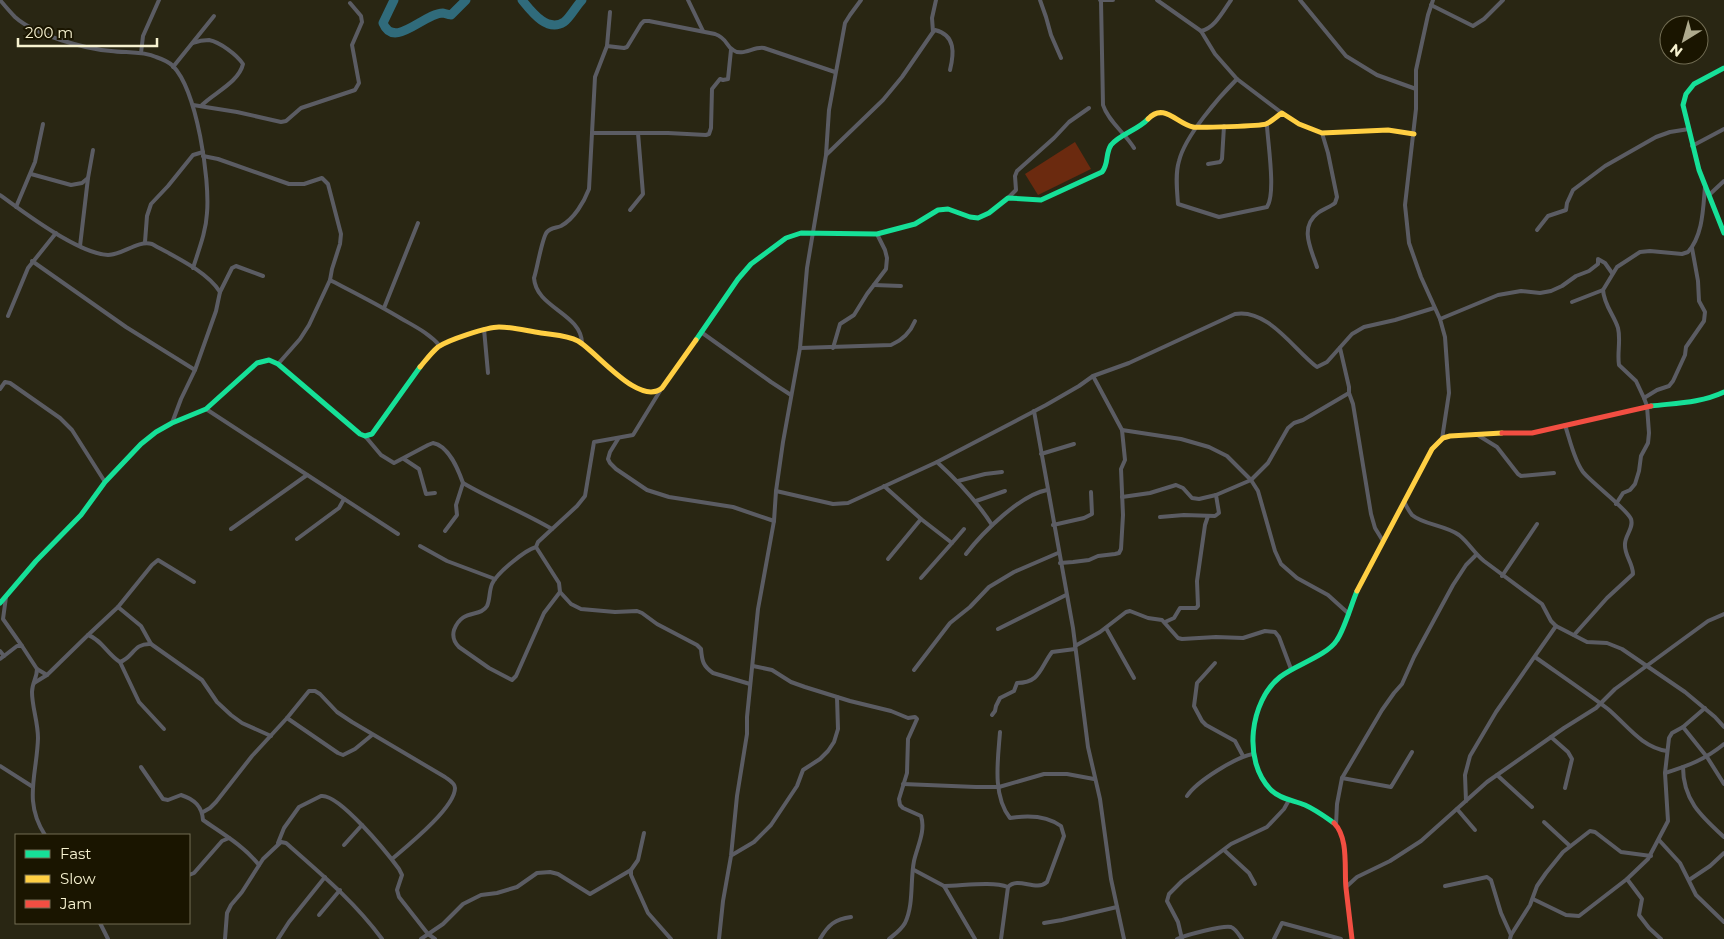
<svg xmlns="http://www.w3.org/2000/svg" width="1724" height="939" viewBox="0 0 1724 939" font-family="Montserrat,sans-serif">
<rect width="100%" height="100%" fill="#292613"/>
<!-- grass -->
<path fill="#6b2a0f" d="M1075 142 1091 169 1038 195 1025 174Z"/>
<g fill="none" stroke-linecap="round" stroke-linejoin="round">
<!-- river -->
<g stroke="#306b7b" stroke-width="9">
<path d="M394 0 383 23C394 50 424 13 443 13 443 13 450 15 451 15L466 0"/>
<path d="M522 0C531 11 547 33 564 22 570 18 576 6 582 0"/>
</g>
<!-- street -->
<g stroke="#5b5c63" stroke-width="4">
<path d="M0 0C5 6 10 12 15 17 35 35 85 49 111 51 125 53 143 51 156 57 162 59 169 62 173 66 197 91 210 179 207 213 206 232 199 249 193 268"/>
<path d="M688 0 703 31"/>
<path d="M1040 0 1046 17 1051 35 1061 58"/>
<path d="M1100 0H1113"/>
<path d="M1157 0 1201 31 1215 54 1237 79 1282 113"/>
<path d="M1300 0 1346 56 1377 75 1416 89"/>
<path d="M1433 0 1428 15 1416 70V109L1405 205 1409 243 1421 277 1440 319 1445 337 1449 393 1442 439"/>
<path d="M1101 1 1103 105C1108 121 1125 133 1134 148"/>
<path d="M1431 5 1473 26 1484 19 1503 0"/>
<path d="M1201 31C1215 28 1223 11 1231 0"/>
<path d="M933 32 932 18 936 0"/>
<path d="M193 43C198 41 203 40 209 40 220 42 237 55 243 64 239 82 214 93 202 105"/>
<path d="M607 46 624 48 627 47 641 24 644 21H649L715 34C728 39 725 45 733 50 742 57 754 46 764 48L835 72"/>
<path d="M141 53 143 36 159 0"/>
<path d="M173 67 214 16"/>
<path d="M1237 79C1219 97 1185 136 1179 161 1175 174 1177 190 1178 204L1219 217 1267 207C1276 194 1268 144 1267 126L1266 124"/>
<path d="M193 105 237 112 281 122 286 121 301 108 355 90 359 83 352 45 362 22 361 16 350 3"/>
<path d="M592 133H668L706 135 709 134 711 128 712 89 720 79 723 80 728 79 731 50"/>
<path d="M1692 146 1724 129"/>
<path d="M826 155 883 100 902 77 933 32 935 30C956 35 954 54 950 70"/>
<path d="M203 156 218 159 289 184H304L322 178 328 184 341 234 340 244 332 269 330 280 309 325 300 339 278 364"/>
<path d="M1208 164 1220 162 1222 159 1224 126"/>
<path d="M31 174 71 185 82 183 88 178"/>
<path d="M0 195C23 212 79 254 108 255 123 255 137 240 152 244 173 256 207 271 220 292L216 311 195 370 181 399 172 423"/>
<path d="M1709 195 1724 181"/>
<path d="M1008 198 1016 190 1015 176 1017 171 1054 138 1069 122 1089 108"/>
<path d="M16 207 35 162 43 124"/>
<path d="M630 210 643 194 638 133"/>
<path d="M1537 230 1548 216 1566 210 1567 203 1573 190 1605 166 1656 137 1670 132 1689 129"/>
<path d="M145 242 147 216 151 204 168 186 193 155 203 152"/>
<path d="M80 246 88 178 93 150"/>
<path d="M32 261 126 327 195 370"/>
<path d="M1317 267C1311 249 1299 227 1318 213 1323 209 1330 207 1335 203L1337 197 1328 153 1322 133"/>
<path d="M330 280C355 293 379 305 402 319 416 327 430 334 440 346"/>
<path d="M874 285 901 286"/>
<path d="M220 292 232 268 236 266 263 276"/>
<path d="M1572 302 1603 290"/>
<path d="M384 308 418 223"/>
<path d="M8 316 28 268 56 233"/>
<path d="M1440 319 1498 295 1521 291 1540 293 1551 291 1562 286 1576 276 1589 271 1598 264V259L1605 263 1612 273"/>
<path d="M484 329 488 373"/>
<path d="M701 332 771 382 791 395"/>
<path d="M582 343C581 313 536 308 534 278 537 270 542 237 547 232 550 228 556 228 561 226 574 219 584 202 589 189L595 77 607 46 610 12"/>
<path d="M800 348 891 345C903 340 910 333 915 321"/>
<path d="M833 348 840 324 854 315 867 294 886 269 887 258 885 250 877 234"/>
<path d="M1340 348 1349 387V393L1353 404 1371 514 1375 528 1383 541"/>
<path d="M0 389 5 382 10 383 60 418 72 430 105 482"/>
<path d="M1644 398 1657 390 1669 386 1673 381 1685 355 1686 347 1704 321 1705 312 1699 301 1698 281 1692 248"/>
<path d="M206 409 398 534"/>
<path d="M1034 411 1073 628 1088 747 1100 799 1111 879 1124 939"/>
<path d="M1565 425C1570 440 1574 460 1583 472 1593 484 1627 509 1631 519 1634 528 1625 535 1625 544 1624 555 1633 563 1633 574L1607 598 1574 635"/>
<path d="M1122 430 1181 439 1209 447 1227 456 1251 480 1258 491 1275 551 1281 564 1297 578 1328 595 1349 614"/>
<path d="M1476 434 1497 447 1518 474 1521 476 1554 473"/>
<path d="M365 436 381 455 394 463 428 445 433 443C449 446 458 469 463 483L456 505 457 515 445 531"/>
<path d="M618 439 610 452 608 459 610 463 616 469 647 490 669 497 733 507 774 521"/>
<path d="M1041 454 1074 444"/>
<path d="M404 459 419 469 426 494 435 493"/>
<path d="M937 462C959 482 976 500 992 525"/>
<path d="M958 481 985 474 1002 472"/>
<path d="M463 483C492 500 523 512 552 529"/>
<path d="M884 486 921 519 952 543 964 529"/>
<path d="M776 491 833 504 848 503 937 462 1046 405 1079 386 1093 376 1129 363 1235 314C1268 308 1294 350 1317 367L1327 362 1352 334 1364 327 1395 320 1434 308"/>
<path d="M1122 497 1150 493 1176 485 1183 488 1192 498 1199 499 1216 495 1251 480 1268 463 1288 428 1294 423 1303 420 1349 393"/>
<path d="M976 501 1005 491"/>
<path d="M1404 501C1406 506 1409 511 1412 515 1424 525 1445 525 1459 535 1469 543 1474 553 1484 561L1542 604 1551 621 1556 626 1587 642 1607 643 1622 649 1685 692 1715 717 1724 727"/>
<path d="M1616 504 1623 493 1630 490 1635 484 1639 471 1641 456 1648 443 1649 433 1647 406 1644 398 1636 381 1619 365C1617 353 1621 340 1618 328 1614 315 1604 305 1603 290L1617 267 1640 252 1650 251 1682 254 1688 252C1703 235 1703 209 1705 187"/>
<path d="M1160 517 1184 515 1215 516 1219 513 1216 495"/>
<path d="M1053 525 1084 518 1092 514 1091 492"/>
<path d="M231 529 307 475"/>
<path d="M297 539 339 508 344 499"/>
<path d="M420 546 447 561 495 579"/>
<path d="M536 547C525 550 497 573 492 584 489 591 490 600 487 606 480 618 462 608 454 630 452 637 454 642 459 647L489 668 512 680 516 676 544 613 560 592 559 583 536 547 538 542 577 506 585 496 594 442 633 435 660 391"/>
<path d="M966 554C983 532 1020 495 1047 490"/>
<path d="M888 559 921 519"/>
<path d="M1060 563 1073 562 1089 560 1098 556 1115 554 1119 553 1121 549 1123 515 1121 469 1125 460 1122 430 1093 376"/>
<path d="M1502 576 1537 524"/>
<path d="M921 578 952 543"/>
<path d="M560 592 571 604 581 609 615 612 637 611 642 613 657 624 697 645 701 649C702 661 703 666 713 673L750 684"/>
<path d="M6 597 3 619 22 646"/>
<path d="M118 607 141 626 151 644 202 680 217 702 231 715 242 723 271 736"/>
<path d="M1165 622 1174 618 1180 608H1196L1198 606 1197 581 1205 525 1208 516"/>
<path d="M1106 628 1134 678"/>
<path d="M998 629 1066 595"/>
<path d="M88 635 118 607 152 565 158 560 194 582"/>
<path d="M1075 646 1100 632 1126 612 1130 611 1148 618 1162 620 1178 638 1182 639 1216 637 1243 638 1265 631 1275 632 1279 637 1291 669"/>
<path d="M0 651 4 656 0 659"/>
<path d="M4 656 17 646H22L37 669 47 675"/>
<path d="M1535 657C1559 674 1584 691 1608 709 1627 725 1641 747 1667 751"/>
<path d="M120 662 139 702 164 729"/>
<path d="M1215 663 1197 683 1194 706 1202 721 1206 725 1235 741 1243 756"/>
<path d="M753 666 772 670 791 682 805 687 850 701 891 711 908 718 915 717 917 719 908 739 907 773 899 799 900 805 903 808 921 816C926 831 917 847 914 861 910 881 914 904 905 923 901 930 895 934 889 939"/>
<path d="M37 669C37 678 32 683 32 692 32 707 38 722 38 738 37 775 23 801 45 835"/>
<path d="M914 670 950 623 970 607 989 587 1014 572 1058 553"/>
<path d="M34 683 47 675 88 635C101 639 108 655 120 662 134 657 133 643 151 644"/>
<path d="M992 715 995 711 996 706 1000 698 1014 691 1017 683C1040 683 1040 668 1052 652L1075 649"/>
<path d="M287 718 338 753 343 755 355 749 372 735"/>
<path d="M1683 727 1707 757 1724 784"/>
<path d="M1000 732C998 759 992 795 1010 818 1028 815 1046 815 1061 826L1064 836 1047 882C1036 892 1018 876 1008 887L1001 939"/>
<path d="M1551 737 1568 752 1572 759 1565 788"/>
<path d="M0 766 33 787"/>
<path d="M141 767 163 799 168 800 181 795C194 799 202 806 203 820 223 834 244 846 259 865"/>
<path d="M1683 767C1683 800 1701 816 1724 837"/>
<path d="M1665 773C1688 766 1706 759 1724 744"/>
<path d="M1497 775 1532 807"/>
<path d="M1342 778 1391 787 1412 752"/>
<path d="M903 784 976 787H999L1044 774H1067L1094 779"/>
<path d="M1187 796C1197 781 1236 757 1253 754"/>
<path d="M1466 801 1465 775 1470 756 1496 712 1556 626"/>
<path d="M1457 809 1475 830"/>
<path d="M203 812 210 808 216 802 252 756 287 718 309 691H315L320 694 337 712 352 722 445 777C449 780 455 783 455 788 455 808 406 847 392 859"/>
<path d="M1544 822 1570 846"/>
<path d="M1336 825 1337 804 1342 778 1382 710 1394 693 1402 684 1414 657 1453 585 1466 565 1476 555"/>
<path d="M644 833 638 860 631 870V875L648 913 671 939"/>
<path d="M1659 840 1680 863 1696 895 1724 922"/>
<path d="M278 843 284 828 299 807 321 796C339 793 388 854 399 869L402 875 397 890 399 897 428 934 435 939"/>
<path d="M344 845 362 825"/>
<path d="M1224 850 1249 873 1255 884"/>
<path d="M732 855 754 842 771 825 797 786 803 770 820 759 828 751 834 742 838 729 837 697"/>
<path d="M914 870 944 886 975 939"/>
<path d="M189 875 194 873 222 841 229 838"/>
<path d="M1627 879 1642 899 1639 915 1649 928 1661 939"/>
<path d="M1689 880 1710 866 1724 853"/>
<path d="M944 886C962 886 992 881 1008 887"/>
<path d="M1445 886 1487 877 1491 880 1501 913 1511 935"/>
<path d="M1346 887 1357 877 1390 861 1421 841 1487 782 1564 728 1596 708 1615 689 1708 621 1724 614"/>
<path d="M1533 899 1566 915 1579 916 1627 879 1648 859 1668 821 1665 773 1669 738 1672 733 1683 727 1705 708"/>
<path d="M319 915 340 890"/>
<path d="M100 923 108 939"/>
<path d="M1044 923 1062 920 1117 907"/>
<path d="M225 939 227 913 231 905 242 892 263 859 281 842 286 843C320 873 355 902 382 939"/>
<path d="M278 939 289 922 325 877"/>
<path d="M421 939 443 924 463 904 481 895 497 893 517 887 537 873 550 872 558 874 590 894 631 870"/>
<path d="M719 939 723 901 731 856 737 796 747 734V717L758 609 774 521 776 491 783 442 800 348 807 268 826 155 829 110 845 23 850 15 861 0"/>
<path d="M820 939C828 925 835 919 851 917"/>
<path d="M1177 939C1186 935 1223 925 1231 927 1236 929 1239 935 1242 939"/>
<path d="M1182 939 1178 922 1167 901 1169 894 1182 881 1231 844 1267 827 1284 809 1289 800"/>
<path d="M1274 939 1282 923 1341 939"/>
<path d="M1510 939 1511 935 1530 905 1537 886 1546 873 1563 852 1590 831 1595 832 1621 852 1651 856"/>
</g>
<!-- fast -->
<g stroke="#16e098" stroke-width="5">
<path d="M1724 68 1694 84 1686 94 1683 105 1699 170 1724 233"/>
<path d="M696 340 738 279 751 264 786 238 801 233 877 234 915 224 938 210 948 209 970 217 978 218 989 213 1008 198 1041 200 1102 172C1109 164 1105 154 1111 145 1120 134 1138 130 1148 119"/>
<path d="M1651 406C1676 403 1701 403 1724 392"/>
<path d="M0 603 36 561 81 515 105 482 141 444 156 432 172 423 206 409 257 363 269 360 278 364 360 434 365 436 372 434 420 367"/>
<path d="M1334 823C1324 816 1316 810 1305 805 1293 800 1280 799 1271 790 1242 761 1250 701 1280 677 1295 665 1327 656 1337 640 1345 628 1351 605 1357 591"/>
</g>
<!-- slow -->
<g stroke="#ffcf43" stroke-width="5">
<path d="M1148 119C1164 102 1177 124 1193 127 1199 128 1261 126 1266 124 1271 122 1277 116 1282 113L1299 124 1322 133 1388 130 1414 134"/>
<path d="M420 367C426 360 431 353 438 347 448 340 487 327 499 327 513 327 527 331 541 333 553 335 567 335 578 341 597 352 639 407 662 388L696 340"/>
<path d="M1357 591 1432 449 1443 438 1450 436 1502 433"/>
</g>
<!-- jam -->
<g stroke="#f24e42" stroke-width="5">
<path d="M1502 433H1532L1651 406"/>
<path d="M1334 823C1349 838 1344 869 1346 888 1348 905 1350 922 1352 939"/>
</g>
</g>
<!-- legend -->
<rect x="15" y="834" width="175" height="90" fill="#1a1500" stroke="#726d53"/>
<rect x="25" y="850" width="25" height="8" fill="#16e098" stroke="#726d53"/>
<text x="60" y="859" font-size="15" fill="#f7f2d0">Fast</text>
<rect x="25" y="875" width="25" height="8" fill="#ffcf43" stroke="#726d53"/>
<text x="60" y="884" font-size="15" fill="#f7f2d0">Slow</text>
<rect x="25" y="900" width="25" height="8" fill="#f24e42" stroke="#726d53"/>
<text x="60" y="909" font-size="15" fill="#f7f2d0">Jam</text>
<!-- north arrow -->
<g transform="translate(1684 40) rotate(217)"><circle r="24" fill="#1a1500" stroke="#726d53"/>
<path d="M0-4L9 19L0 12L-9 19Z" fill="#afab8e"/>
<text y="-8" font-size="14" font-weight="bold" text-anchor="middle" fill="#f7f2d0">N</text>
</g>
<!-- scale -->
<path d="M18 38v8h139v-8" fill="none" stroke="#f7f2d0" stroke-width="2.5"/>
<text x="25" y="38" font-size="15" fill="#f7f2d0" stroke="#1a1500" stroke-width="4" paint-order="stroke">200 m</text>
</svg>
